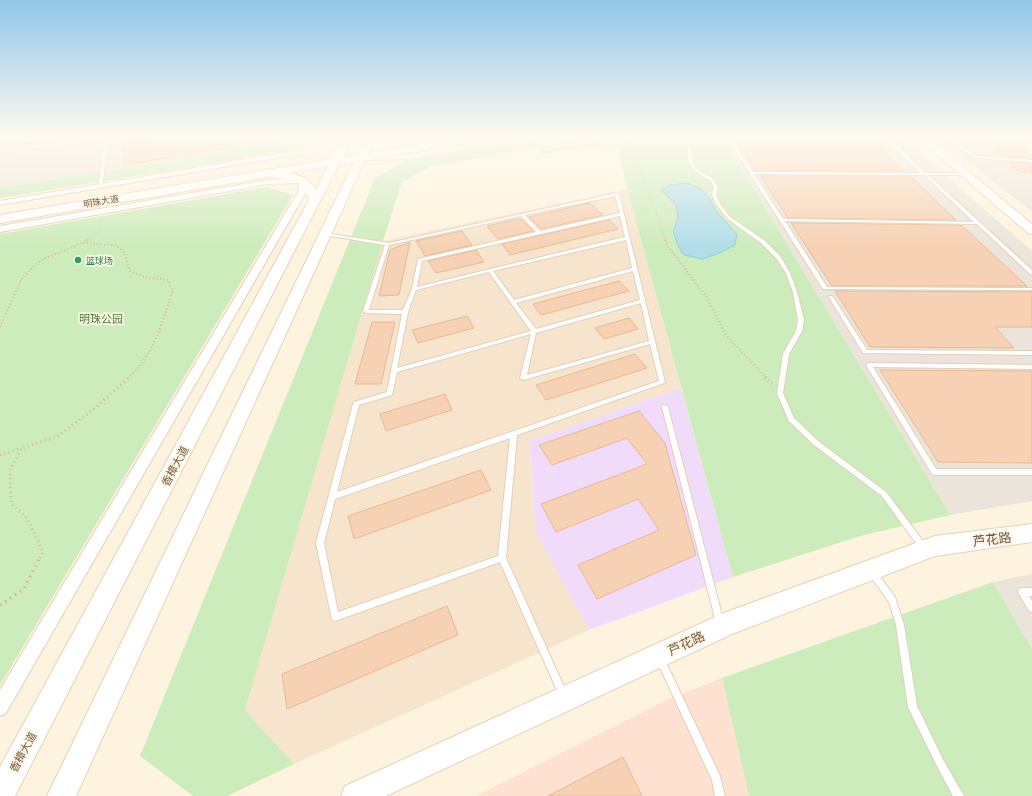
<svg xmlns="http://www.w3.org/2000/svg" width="1032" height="796" viewBox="0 0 1032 796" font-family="Quicksand,'Noto Sans SC',sans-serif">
<rect width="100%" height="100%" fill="#fef3de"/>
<!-- residential -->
<path fill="#f6e5cc" d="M627 189 681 388 529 442 536 532 589 630 294 764 245 710 383 241Z"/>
<!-- commercial -->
<path fill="#ffe1d1" d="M722 678 749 796H476L671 698Z"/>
<!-- industrial -->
<g fill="#ebe4db">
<path d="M0 136H298L280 143 0 188Z"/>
<path d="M722 136H901L1032 251V501L950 515Z"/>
<path d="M936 136H1032V212Z"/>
<path d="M1032 574V649L993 582Z"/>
</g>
<!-- education -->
<path fill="#f0dbfa" d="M681 388 733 577 589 630 536 532 529 441Z"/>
<!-- green -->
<g fill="#cdecbc">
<path d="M298 136H326L295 150 0 198V188L280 143Z"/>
<path d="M548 136H722L950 515 860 536 733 577 627 189 618 148 582 147 543 154 535 148 430 167 402 182 383 241 245 710 294 764 227 796H193L140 756 375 178 405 161Z"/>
<path d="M267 187 293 195 0 685V234Z"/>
<path d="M993 582 1032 649V796H749L722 678Z"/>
</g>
<!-- water -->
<path fill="#b1dee9" stroke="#97cddb" d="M687 183 700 188 710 199 715 210 737 234 735 245 722 252 703 259 684 255 678 246 673 231 678 218 676 205 661 190 670 185Z"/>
<!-- building -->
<g fill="#f6d1b3" stroke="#eab892">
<path d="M0 136H32L33 143 0 147Z"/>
<path d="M172 136H231L234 147 124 165V144Z"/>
<path d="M735 136H868L905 171H757Z"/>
<path d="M985 136H1012L1032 156V158L1004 156Z"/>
<path d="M1009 162 1032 163V173L1018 171Z"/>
<path d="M760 176H910L956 220 788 218Z"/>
<path d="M590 203 603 215 541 229 529 217Z"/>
<path d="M519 219H521L533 231 498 239 487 226Z"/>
<path d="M609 220 618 229 510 255 502 244Z"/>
<path d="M791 223 961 225 1027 286H832Z"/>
<path d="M462 231 472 245 425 256 416 241Z"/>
<path d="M410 242 399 295 379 296 390 250Z"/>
<path d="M476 250 484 262 436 273 428 261Z"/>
<path d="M619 281 629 291 541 315 533 304Z"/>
<path d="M835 291 1032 292V327H995L1014 348 870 347Z"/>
<path d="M467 316 474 328 418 343 412 330Z"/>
<path d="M629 318 638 329 604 339 595 328Z"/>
<path d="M372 322H395L381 384H355Z"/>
<path d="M635 354 647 368 546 400 536 385Z"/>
<path d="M880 370 1032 371V463L938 462Z"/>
<path d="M445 394 452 410 386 431 380 414Z"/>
<path d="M639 411 665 443 696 555 597 599 578 565 659 530 638 499 556 532 541 504 647 464 627 438 552 465 539 445Z"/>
<path d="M481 470 491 490 354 539 348 516Z"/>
<path d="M447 606 458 635 287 709 282 674Z"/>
<path d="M623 757 642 796H548Z"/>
</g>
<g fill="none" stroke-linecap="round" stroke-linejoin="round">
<!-- lane casing -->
<g stroke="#e3cfba" stroke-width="2">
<g id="lane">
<path d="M106 136H110L109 142 142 136H151L108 144 102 186 100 187 98 186 106 138 0 153V151Z"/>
<path d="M598 136H602V140L545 150 543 149 599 138Z"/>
<path d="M686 136H690L693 164 701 172 712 178 718 187 716 195 720 204 730 217 765 241 781 257 790 273 797 292 804 320 802 331 789 354 783 393 794 418 818 441 886 492 926 545 927 547 926 549 923 550 920 549 882 496 814 445 789 421 777 393 783 354 796 331 798 320 793 292 786 273 777 259 761 243 728 219 717 205 712 195 714 187 710 180 699 174 689 164Z"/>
<path d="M726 136H730L753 172 921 173 882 136H886L926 173H967V175H928L1032 270V274H1030L977 224 785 221 827 287 1032 288V290L823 289ZM754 174 924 175 974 222 783 219Z"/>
<path d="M944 136H948L976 156 1032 160V162L975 158 965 151 934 150V148H935L961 149Z"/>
<path d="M1024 136H1028L1032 140V143Z"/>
<path d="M617 193 619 194 665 382 664 383 517 435 506 558 566 691 568 694 566 697 563 699 560 697 500 562 335 621 332 620 316 543 353 404 354 402 387 392 402 314 366 313 363 311 385 245 325 235 323 234 325 233 389 243ZM615 196 620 213 540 231 525 215ZM521 216 536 232 418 259 412 289 403 310H369L389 245ZM620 216 625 237 490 269 417 287 422 261ZM626 240 632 268 514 300 493 271ZM633 271 640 300 536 329 516 303ZM489 272 531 331 397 368 408 312 416 290ZM641 303 649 341 527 375 536 333ZM531 334 520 378 521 379 523 380 650 344 659 381 337 492 359 405 392 395 397 372ZM510 438 498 556 338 612 324 543 335 499Z"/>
<path d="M829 296H831L833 297 867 350 1032 351V355L863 353 829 297Z"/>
<path d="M869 363 1032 365V369L873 367 936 469H1032V475H934L932 474 866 365Z"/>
<path d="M663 405H665L668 407 724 623 723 626 720 627 717 626 716 623 662 407Z"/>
<path d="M872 569 875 570 895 597 904 625 917 706 943 760 964 796H953L937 766 908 707 896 625 889 602 868 573 869 570Z"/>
<path d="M1022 588H1032V596H1029L1032 601V612L1029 611 1018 592 1019 589Z"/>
<path d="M660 655 663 656 720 776 725 796H715L712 780 656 659 657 656Z"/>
</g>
</g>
<!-- street casing -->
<g stroke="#e3cfba" stroke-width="2">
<g id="street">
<path d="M510 136H525L522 138 408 159 366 160 362 158 366 156 408 155Z"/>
<path d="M301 150 340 152 344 154 340 156 301 154 0 205V201Z"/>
<path d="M303 178 307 180 306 192 6 713 0 716V690L298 192 299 183 268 184 0 232V226L268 180Z"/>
</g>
</g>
<!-- secondary casing -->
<g stroke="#e8d1b7" stroke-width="2">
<g id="secondary">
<path d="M344 136H354L343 158 357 155 366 136H376L368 153 470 136H492L487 139 365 160 76 796H47L354 162 339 164 15 796H0V767L309 200C301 176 294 182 274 177L273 176 0 223V215L331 159ZM328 166 316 189 306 178 290 173Z"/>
<path d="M915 136H926L1032 224V234L1028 233Z"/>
<path d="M1032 524V542L935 556 732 634 386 796H341L345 786 726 612 935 536Z"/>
</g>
</g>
<!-- path-far3 -->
<g stroke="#dab597" stroke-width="1.5" stroke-dasharray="0.5 2" stroke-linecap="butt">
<path d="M611 136 626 143 632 159 642 174 666 241"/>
<path d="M85 241 97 233 102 220"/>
</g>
<!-- path-far2 -->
<g stroke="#dab597" stroke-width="2" stroke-dasharray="1 2.5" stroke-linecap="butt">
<path d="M87 240 82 243 115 245 124 252 130 271 144 277 168 280 173 291C162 322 154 355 128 378"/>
<path d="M665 240 667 245 707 298 726 335 766 378"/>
<path d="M0 327 22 278 41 260 82 243"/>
</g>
<!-- path-far1 -->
<g stroke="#dab597" stroke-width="3" stroke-dasharray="1 3.5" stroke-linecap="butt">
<path d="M765 377 772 384"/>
<path d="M0 455 22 448"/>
<path d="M40 558 43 552 27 518 11 503 10 469 22 448 56 437 89 413 130 377"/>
</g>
<!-- path -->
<path stroke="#dab597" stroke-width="3.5" stroke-dasharray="1.5 4.5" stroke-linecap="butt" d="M0 605 24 589 40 557"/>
<!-- lane -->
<use href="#lane" fill="#fff" fill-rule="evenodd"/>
<!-- street -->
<use href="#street" fill="#fff" fill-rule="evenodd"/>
<!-- secondary -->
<use href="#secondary" fill="#fff" fill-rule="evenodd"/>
</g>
<!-- sky -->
<linearGradient id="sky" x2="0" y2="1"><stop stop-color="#92c5e8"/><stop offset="0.55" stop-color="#fffaf0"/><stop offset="1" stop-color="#fffaf0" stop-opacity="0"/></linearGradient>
<rect width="1032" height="248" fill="url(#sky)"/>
<!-- markers -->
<circle fill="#2e9e5b" stroke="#fff7e6" stroke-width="1.5" cx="78" cy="260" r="4"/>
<g text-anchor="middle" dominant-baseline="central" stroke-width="3.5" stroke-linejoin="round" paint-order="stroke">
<!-- far-street labels -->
<g font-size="9" fill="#765944" stroke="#fff7e6">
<text transform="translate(101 201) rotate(-10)">明珠大道</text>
</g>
<!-- far-leisure labels -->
<g font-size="9" fill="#27864d" stroke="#fff7e6" text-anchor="start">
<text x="86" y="260">篮球场</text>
</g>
<!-- park labels -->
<g font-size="11" fill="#4c7d3b" stroke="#fff7e6">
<text x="101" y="319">明珠公园</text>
</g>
<!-- street labels -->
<g font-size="11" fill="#765944" stroke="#fff7e6">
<text transform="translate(175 466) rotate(-62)">香樟大道</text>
<text transform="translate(23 752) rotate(-62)">香樟大道</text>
</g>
<!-- near-street labels -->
<g font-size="13" fill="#765944" stroke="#fff7e6">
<text transform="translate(992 539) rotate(-7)">芦花路</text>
<text transform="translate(686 643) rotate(-25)">芦花路</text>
</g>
</g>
</svg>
